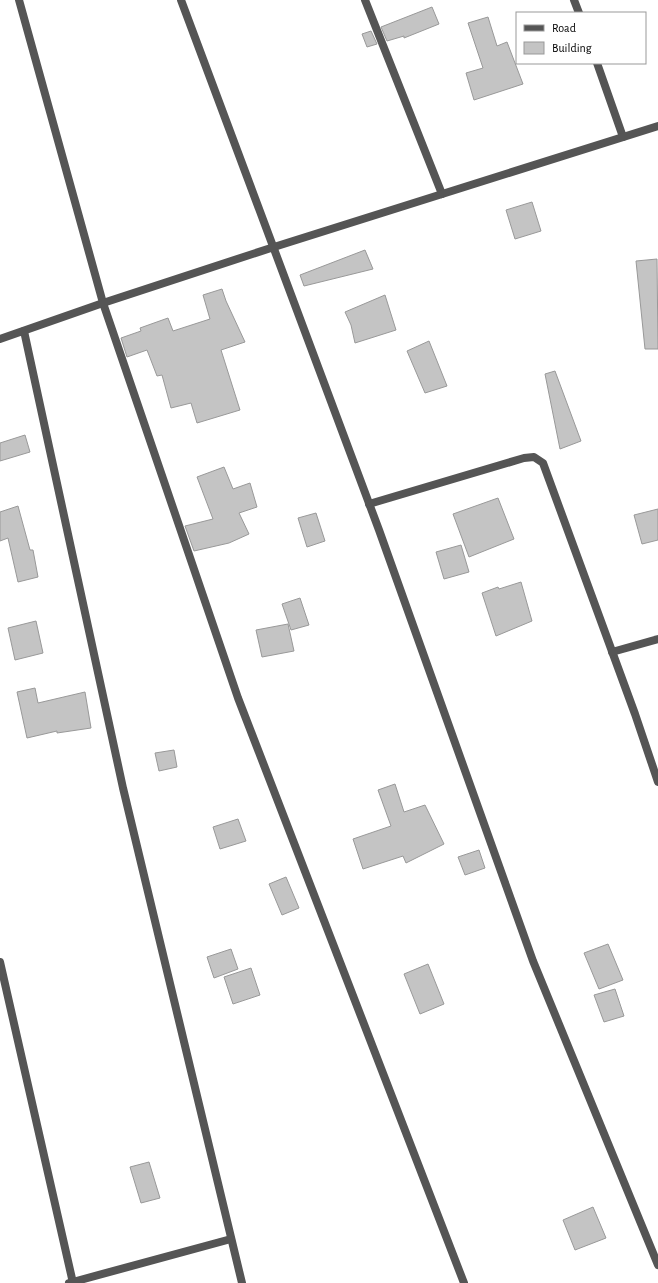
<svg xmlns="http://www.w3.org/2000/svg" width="658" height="1283" viewBox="0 0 658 1283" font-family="'Alegreya Sans',sans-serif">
<rect width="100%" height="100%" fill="#fff"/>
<!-- building -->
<g fill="#c4c4c4" stroke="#999">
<path d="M432 7 439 24 404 38V36L387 41 381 27Z"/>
<path d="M488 17 497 46 507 42 523 84 474 100 466 73 483 68 468 23Z"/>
<path d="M371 31 377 44 367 47 362 34Z"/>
<path d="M532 202 541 231 515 239 506 210Z"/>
<path d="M365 250 373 269 304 286 300 275Z"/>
<path d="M657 259 658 349H645L636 261Z"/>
<path d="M222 289 226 301 245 342 221 350 240 410 197 423 191 403 171 408 162 375 157 376 147 350 127 357 121 338 141 331 140 328 168 318 173 331 210 319 203 295Z"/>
<path d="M385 295 396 330 355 343 351 325 345 312Z"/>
<path d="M429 341 447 386 425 393 407 351Z"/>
<path d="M555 371 581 441 560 449 545 374Z"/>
<path d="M25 435 30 452 0 461V443Z"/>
<path d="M224 467 233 489 250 483 257 507 239 513 249 534 229 543 194 551 185 526 213 519 197 477Z"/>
<path d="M498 498 514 539 469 557 453 514Z"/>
<path d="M18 506 30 550H33L38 577 18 582 8 538 0 541V512Z"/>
<path d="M658 509V540L642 544 634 515Z"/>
<path d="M316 513 325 541 307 547 298 518Z"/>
<path d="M461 545 469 572 444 579 436 552Z"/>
<path d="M521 582 532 621 496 636 482 593 498 587 499 589Z"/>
<path d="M300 598 309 625 291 630 282 604Z"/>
<path d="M36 621 43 653 15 660 8 628Z"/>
<path d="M288 624 294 651 262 657 256 630Z"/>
<path d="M35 688 38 703 85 692 91 728 57 733V731L27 738 17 692Z"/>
<path d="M174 750 177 767 159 771 155 753Z"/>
<path d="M395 784 404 812 425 805 444 844 406 863 403 856 363 869 353 839 391 826 378 790Z"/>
<path d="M238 819 246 841 220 849 213 827Z"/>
<path d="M479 850 485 868 465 875 458 857Z"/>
<path d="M286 877 299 908 282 915 269 884Z"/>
<path d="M608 944 623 980 599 989 584 953Z"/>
<path d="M231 949 238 969 214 978 207 957Z"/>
<path d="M428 964 444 1004 420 1014 404 974Z"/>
<path d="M251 968 260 995 233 1004 224 977Z"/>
<path d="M615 989 624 1016 604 1022 594 995Z"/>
<path d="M149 1162 160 1198 141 1203 130 1167Z"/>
<path d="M593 1207 606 1238 575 1250 563 1220Z"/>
</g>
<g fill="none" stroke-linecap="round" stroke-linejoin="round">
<!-- minor -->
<g stroke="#555" stroke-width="8">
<path d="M19 0 103 303 238 698 464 1283"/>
<path d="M181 0 379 530 533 961 658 1265"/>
<path d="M365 0 442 194"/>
<path d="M574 0 579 13"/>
<path d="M597 63 623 137"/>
<path d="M24 331 123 788 242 1283"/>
<path d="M0 339 103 303 274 247 658 126"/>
<path d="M369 504 524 458 534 457 543 463 635 714 658 782"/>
<path d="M612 652 658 639"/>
<path d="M0 962 73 1283"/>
<path d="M69 1283 231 1239"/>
</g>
</g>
<!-- legend -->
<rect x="516" y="12" width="130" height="52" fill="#ffffff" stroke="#999999"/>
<rect x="524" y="25" width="20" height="6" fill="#555555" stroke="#999999"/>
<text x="552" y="32" font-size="12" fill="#000000">Road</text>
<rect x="524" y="42" width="20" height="12" fill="#c4c4c4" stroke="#999999"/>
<text x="552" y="52" font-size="12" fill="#000000">Building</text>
</svg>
